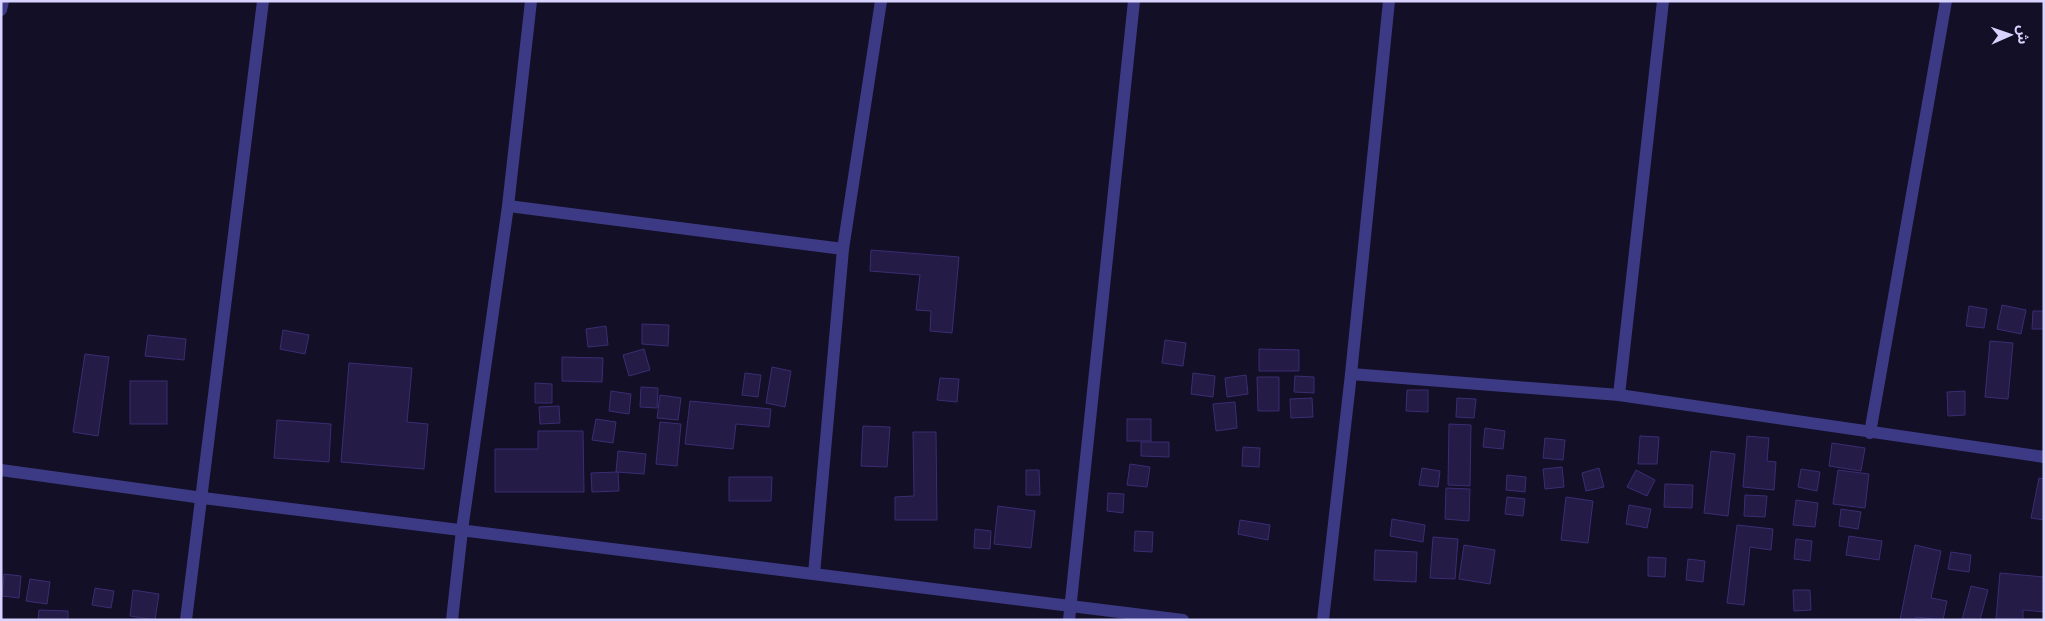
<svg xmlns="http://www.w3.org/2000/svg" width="2045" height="621" viewBox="0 0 2045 621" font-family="'Titillium Web','Noto Sans Arabic',sans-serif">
<rect width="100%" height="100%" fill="#130f26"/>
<!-- building -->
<g fill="#241b47" stroke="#3b2d73">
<path d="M871 250 959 257 952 333 930 331 931 311 916 310 920 275 870 271Z"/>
<path d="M2002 305 2026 310 2021 334 1997 329Z"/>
<path d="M1969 306 1987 309 1984 328 1966 326Z"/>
<path d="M2033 311H2044V329H2032Z"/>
<path d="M642 324 669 325 668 346 642 344Z"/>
<path d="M606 326 608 345 588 347 586 329Z"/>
<path d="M283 330 309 335 305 354 280 349Z"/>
<path d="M148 335 186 339 184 360 145 356Z"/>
<path d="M1165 340 1186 343 1183 366 1162 363Z"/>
<path d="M1990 341 2013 343 2008 399 1985 397Z"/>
<path d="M644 349 650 370 629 376 623 355Z"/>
<path d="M1259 349 1299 350V371H1259Z"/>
<path d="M85 354 109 357 98 436 73 432Z"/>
<path d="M562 357 603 358 602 382 562 381Z"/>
<path d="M349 363 412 368 407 422 428 424 424 469 341 462Z"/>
<path d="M772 367 791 371 785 407 766 403Z"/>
<path d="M745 373 761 375 758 397 742 395Z"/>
<path d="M1193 373 1215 376 1213 397 1191 394Z"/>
<path d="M1246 375 1248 394 1227 397 1225 378Z"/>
<path d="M1295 376 1314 377V393L1294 392Z"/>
<path d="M1257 377H1279V411H1258Z"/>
<path d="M940 378 959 379 957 402 937 400Z"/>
<rect x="130" y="381" width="37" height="43"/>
<path d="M535 383 552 384V403H535Z"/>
<path d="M641 387 658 388 657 408 640 407Z"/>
<path d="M1407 390H1428V412L1406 411Z"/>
<path d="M611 391 631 394 629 414 609 411Z"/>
<path d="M1965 391V415L1948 416 1947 392Z"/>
<path d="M660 395 681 398 678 420 657 418Z"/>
<path d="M1312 398 1313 417 1291 418 1290 399Z"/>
<path d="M1457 398 1476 399 1474 418 1456 417Z"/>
<path d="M690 401 771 409 769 427 736 424 733 449 685 444Z"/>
<path d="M1235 402 1237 428 1216 431 1213 404Z"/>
<path d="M559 406 560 423 540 424 539 407Z"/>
<path d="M596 419 616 422 613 443 592 440Z"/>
<rect x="1127" y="419" width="24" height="22"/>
<path d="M277 420 331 424 329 462 274 458Z"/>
<path d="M660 422 681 424 677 466 656 464Z"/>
<path d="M1449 424 1471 425 1470 486 1448 485Z"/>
<path d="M863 426 890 427 887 467 861 466Z"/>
<path d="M1485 428 1505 431 1503 449 1483 447Z"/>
<path d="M538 431H583L584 492H495V449H538Z"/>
<path d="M913 432H936L937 520H895V497L914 496Z"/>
<path d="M1640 436 1659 437 1657 464H1638Z"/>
<path d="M1747 436 1769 438 1767 461 1776 462 1774 490 1743 487Z"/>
<path d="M1545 438 1565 440 1563 460 1543 458Z"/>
<path d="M1141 442H1169V457L1141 456Z"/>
<path d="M1832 443 1865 448 1861 471 1829 466Z"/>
<path d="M1243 447 1260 448 1259 467 1242 466Z"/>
<path d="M618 451 646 454 644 474 616 472Z"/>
<path d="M1711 451 1735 454 1728 516 1704 513Z"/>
<path d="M1130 464 1150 467 1147 487 1127 485Z"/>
<path d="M1562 467 1564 487 1545 489 1543 469Z"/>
<path d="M1422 468 1440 471 1438 487 1419 485Z"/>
<path d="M1599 468 1604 487 1586 491 1582 473Z"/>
<path d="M1801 469 1820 472 1817 491 1798 487Z"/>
<path d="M1026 470H1039L1040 495H1026Z"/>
<path d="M1636 470 1655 480 1647 496 1627 487Z"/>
<path d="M1838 470 1869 474 1865 508 1833 504Z"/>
<path d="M618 472 619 491 592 492 591 473Z"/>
<path d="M1507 475 1526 477 1525 492 1506 490Z"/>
<path d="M729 477H772L771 501H729Z"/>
<path d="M2039 478 2044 479V520L2031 518Z"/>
<path d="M1665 484 1693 485 1692 508 1664 507Z"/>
<path d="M1446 488 1470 489 1469 521 1445 519Z"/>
<path d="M1108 493 1124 494 1123 513 1107 511Z"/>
<path d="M1745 495 1767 496 1765 517 1744 516Z"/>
<path d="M1507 497 1525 499 1523 516 1505 514Z"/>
<path d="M1566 497 1593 501 1588 543 1561 540Z"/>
<path d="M1796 500 1818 503 1815 527 1793 525Z"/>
<path d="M1629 505 1651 509 1647 528 1626 524Z"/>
<path d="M998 506 1035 511 1031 548 994 544Z"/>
<path d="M1841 509 1861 512 1858 529 1839 526Z"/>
<path d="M1392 519 1425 525 1423 542 1390 536Z"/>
<path d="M1240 520 1270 525 1268 540 1238 534Z"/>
<path d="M1737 525 1773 529 1771 550 1750 547 1744 605 1727 603Z"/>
<path d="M975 529 991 531 990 549 974 548Z"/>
<path d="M1135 531 1153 532 1152 552 1134 551Z"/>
<path d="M1849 536 1882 541 1879 560 1846 555Z"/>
<path d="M1433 537 1458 539 1455 579 1430 578Z"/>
<path d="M1796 539 1812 541 1810 561 1794 559Z"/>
<path d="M1464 545 1495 550 1490 584 1459 579Z"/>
<path d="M1915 545 1941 551 1931 598 1947 601 1943 620 1916 617V620H1900Z"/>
<path d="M1375 550 1417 552 1416 582 1374 580Z"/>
<path d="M1951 552 1971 555 1969 572 1948 569Z"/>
<path d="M1648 557 1666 558 1665 577 1648 576Z"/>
<path d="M1688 559 1705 561 1703 582 1686 580Z"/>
<path d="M2000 573 2044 577V612L2023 610V620L1996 619Z"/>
<path d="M4 574 21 576 19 598 2 596Z"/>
<path d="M30 579 50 582 47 604 26 601Z"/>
<path d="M1971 586 1988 590 1980 620H1962Z"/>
<path d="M95 588 114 591 111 608 92 605Z"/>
<path d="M133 590 159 594 155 620 130 616Z"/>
<path d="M1793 590H1810L1811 610 1794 611Z"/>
<path d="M39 610 68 611V620H38Z"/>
</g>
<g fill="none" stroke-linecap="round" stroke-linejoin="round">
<!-- minor -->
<g stroke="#3d3a85" stroke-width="12">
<path d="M1 10 3 1"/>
<path d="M508 206 843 249"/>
<path d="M1351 374 1619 395 2044 457"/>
<path d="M1619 395 1663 1"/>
<path d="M1870 433 1946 1"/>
<path d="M1 470 203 498 1183 620"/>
<path d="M814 574 843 249 881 1"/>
<path d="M186 620 263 1"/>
<path d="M452 620 462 530 508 206 531 1"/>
<path d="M1069 620 1134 1"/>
<path d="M1323 620 1351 374 1389 1"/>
</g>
</g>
<!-- border -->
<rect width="2045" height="621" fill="none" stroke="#d9d4ff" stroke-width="5"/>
<!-- north arrow -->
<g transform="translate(2010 35) rotate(88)" stroke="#130f26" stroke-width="4" paint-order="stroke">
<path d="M0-4L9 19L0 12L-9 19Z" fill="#d9d4ff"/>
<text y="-8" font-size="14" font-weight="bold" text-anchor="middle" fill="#d9d4ff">ش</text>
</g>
</svg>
